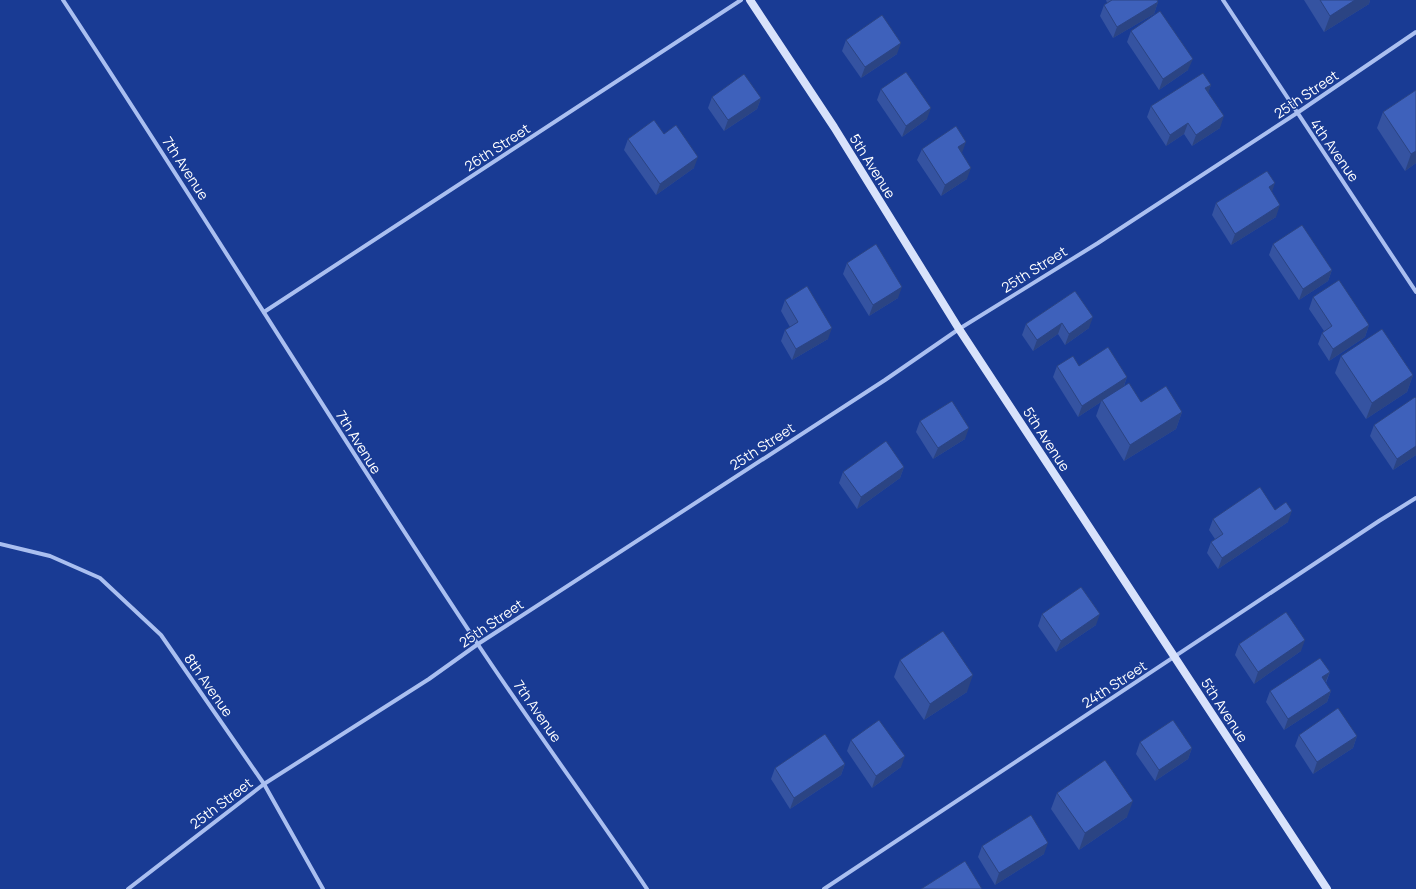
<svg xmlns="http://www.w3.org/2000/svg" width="1416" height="889" viewBox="0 0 1416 889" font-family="Manrope,sans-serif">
<rect width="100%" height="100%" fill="#193b94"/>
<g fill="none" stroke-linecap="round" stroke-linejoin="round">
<!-- street -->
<g stroke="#aabff0" stroke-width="4">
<path d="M63 0C203 213 336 430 477 643 532 726 591 806 647 889"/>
<path d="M1223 0 1416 292"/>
<path d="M264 312 741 0"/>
<path d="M0 544 50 556 100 578 161 635 264 784 323 889"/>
<path d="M128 889 264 784 429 679 478 644 885 380 959 329 1098 243 1297 113 1416 32"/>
<path d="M824 889 1379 521 1416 498"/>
</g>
<!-- secondary -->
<path stroke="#d8e2fb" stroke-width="8" d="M750 0 834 127 959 329 1327 889"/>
</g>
<!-- wall -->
<g fill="#3553a1">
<path d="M1106 0H1157L1158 2 1154 14 1113 38 1100 16 1104 5 1107 3Z"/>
<path d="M1304 0H1370L1369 4 1324 32Z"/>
<path d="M1131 31 1188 70 1159 90 1127 42Z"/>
<path d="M846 40 897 54 861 78 842 51Z"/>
<path d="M1211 85 1208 92 1220 128 1192 146 1184 134 1166 146 1147 117 1151 106Z"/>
<path d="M881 89 927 119 902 137 877 100Z"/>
<path d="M1416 90V163L1405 171 1377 128 1383 112Z"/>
<path d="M712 97 761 98 757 109 724 131 708 108Z"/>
<path d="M664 134 694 168 656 195 624 150 628 139Z"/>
<path d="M922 149 962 153 967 179 941 196 917 160Z"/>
<path d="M1272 192 1276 217 1231 245 1212 215 1216 203Z"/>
<path d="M1273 244 1332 270 1328 281 1299 300 1269 255Z"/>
<path d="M847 263 898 298 869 316 843 274Z"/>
<path d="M1075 291 1089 328 1065 345 1058 334 1033 351 1022 335 1026 324Z"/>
<path d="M1313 297 1369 325 1365 337 1329 361 1318 344 1322 333 1324 331 1309 309Z"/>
<path d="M785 300 828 339 792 360 781 341 785 330 790 327 781 311Z"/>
<path d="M1341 356 1413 375 1407 392 1366 419 1335 373Z"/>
<path d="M1057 366H1079L1127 377 1124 386 1141 402 1182 412 1176 429 1124 461 1096 416 1101 402 1078 417 1053 377Z"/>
<path d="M1416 398V455L1393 470 1370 436 1374 425Z"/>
<path d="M920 421 965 439 933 459 916 432Z"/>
<path d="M904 467 900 478 857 509 839 483 843 472Z"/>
<path d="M1275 510 1288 522 1218 569 1207 553 1211 542 1215 539 1209 530 1213 519Z"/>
<path d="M1042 614 1096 625 1056 652 1038 626Z"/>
<path d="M1239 644 1301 651 1254 684 1235 655Z"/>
<path d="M900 660 967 692 924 720 894 677Z"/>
<path d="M1330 672 1326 683 1331 691 1327 702 1284 730 1266 702 1270 691Z"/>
<path d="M1299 735 1357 736 1353 748 1313 774 1295 746Z"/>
<path d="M851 740 901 767 872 788 847 751Z"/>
<path d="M1140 742 1192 748 1188 759 1155 781 1136 754Z"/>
<path d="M845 764 841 775 790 809 771 779 775 768Z"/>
<path d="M1057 793 1127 817 1079 850 1051 809Z"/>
<path d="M982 846 1044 854 995 885 978 857Z"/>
</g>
<!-- shaded-wall -->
<g fill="#2b4483">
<path d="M1355 0H1370L1369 4 1324 32 1330 16Z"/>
<path d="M1158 2 1154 14 1113 38 1117 27Z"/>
<path d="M901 43 897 54 861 78 865 67Z"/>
<path d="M1193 59 1188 70 1159 90 1163 79Z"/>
<path d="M1211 85 1207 96 1205 88Z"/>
<path d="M761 98 757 109 724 131 728 120Z"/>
<path d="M931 108 927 119 902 137 906 126Z"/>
<path d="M1224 116 1220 128 1192 146 1196 135Z"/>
<path d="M1188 123 1184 134 1166 146 1170 135Z"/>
<path d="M966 142 962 153 954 158 958 147Z"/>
<path d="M1416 151V163L1405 171 1411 154Z"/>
<path d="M698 157 694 168 656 195 660 184Z"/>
<path d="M971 168 967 179 941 196 945 185Z"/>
<path d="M1275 183 1271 195 1269 187Z"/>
<path d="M1280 205 1276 217 1231 245 1235 234Z"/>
<path d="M1332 270 1328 281 1299 300 1303 289Z"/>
<path d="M902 287 898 298 869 316 873 305Z"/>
<path d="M1093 317 1089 328 1065 345 1069 334Z"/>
<path d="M1062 323 1058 334 1033 351 1037 340Z"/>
<path d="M1369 325 1365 337 1329 361 1333 349Z"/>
<path d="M832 328 828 339 792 360 796 349Z"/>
<path d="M1413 375 1407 392 1366 419 1372 403Z"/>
<path d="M1127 377 1123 388 1102 400 1101 402 1078 417 1082 406Z"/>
<path d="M1182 412 1176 429 1124 461 1130 445Z"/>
<path d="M969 428 965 439 933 459 938 448Z"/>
<path d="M1416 446V455L1393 470 1397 459Z"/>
<path d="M904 467 900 478 857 509 861 497Z"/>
<path d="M1292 511 1288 522 1218 569 1222 558Z"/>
<path d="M1100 614 1096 625 1056 652 1061 641Z"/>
<path d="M1305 640 1301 651 1254 684 1258 672Z"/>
<path d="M1330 672 1325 683 1322 677Z"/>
<path d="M973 675 967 692 924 720 930 704Z"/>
<path d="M1331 691 1327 702 1284 730 1288 719Z"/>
<path d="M1357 736 1353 748 1313 774 1317 762Z"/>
<path d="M1192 748 1188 759 1155 781 1159 770Z"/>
<path d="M905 756 901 767 872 788 876 776Z"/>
<path d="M845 764 841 775 790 809 794 798Z"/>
<path d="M1133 801 1127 817 1079 850 1085 833Z"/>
<path d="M1048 843 1044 854 995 885 999 873Z"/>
</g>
<!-- building -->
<g fill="#3e61bb" stroke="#2b4483">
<path d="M1112 0H1157L1158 2 1117 27 1104 5Z"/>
<path d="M1320 0H1355L1330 16Z"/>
<path d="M1160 11 1193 59 1163 79 1131 31Z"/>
<path d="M882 15 901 43 865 67 846 40Z"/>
<path d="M906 72 931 108 906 126 881 89Z"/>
<path d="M1203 73 1211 85 1205 88 1224 116 1196 135 1188 123 1170 135 1151 106Z"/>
<path d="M744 74 761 98 728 120 712 97Z"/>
<path d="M1416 90V151L1411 154 1383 112Z"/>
<path d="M654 120 664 134 676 125 698 157 660 184 628 139Z"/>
<path d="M956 126 966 142 958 147 971 168 945 185 922 149Z"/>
<path d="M1267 171 1275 183 1269 187 1280 205 1235 234 1216 203Z"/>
<path d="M1302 225 1332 270 1303 289 1273 244Z"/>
<path d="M876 244 902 287 873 305 847 263Z"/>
<path d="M1339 280 1369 325 1333 349 1322 333 1332 326 1313 297Z"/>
<path d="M807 286 832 328 796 349 785 330 798 322 785 300Z"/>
<path d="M1075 291 1093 317 1069 334 1062 323 1037 340 1026 324Z"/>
<path d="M1382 329 1413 375 1372 403 1341 356Z"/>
<path d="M1108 347 1127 377 1082 406 1057 366 1073 356 1079 366Z"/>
<path d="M1129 383 1141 402 1166 386 1182 412 1130 445 1102 400Z"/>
<path d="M1415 397 1416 398V446L1397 459 1374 425Z"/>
<path d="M952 401 969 428 938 448 920 421Z"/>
<path d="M886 441 904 467 861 497 843 472Z"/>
<path d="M1260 487 1275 510 1286 502 1292 511 1222 558 1211 542 1223 534 1213 519Z"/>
<path d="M1081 587 1100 614 1061 641 1042 614Z"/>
<path d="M1286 612 1305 640 1258 672 1239 644Z"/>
<path d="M943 631 973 675 930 704 900 660Z"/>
<path d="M1320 658 1330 672 1322 677 1331 691 1288 719 1270 691Z"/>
<path d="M1338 708 1357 736 1317 762 1299 735Z"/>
<path d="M879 720 905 756 876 776 851 740Z"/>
<path d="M1173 720 1192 748 1159 770 1140 742Z"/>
<path d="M825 734 845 764 794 798 775 768Z"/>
<path d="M1105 760 1133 801 1085 833 1057 793Z"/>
<path d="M1031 815 1048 843 999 873 982 846Z"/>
<path d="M965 861 982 889H921Z"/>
</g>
<g text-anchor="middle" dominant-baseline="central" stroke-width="3" stroke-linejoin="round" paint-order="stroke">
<!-- street labels -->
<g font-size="14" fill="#fff" stroke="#193b94">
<text transform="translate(1306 94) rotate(-34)">25th Street</text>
<text transform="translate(497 147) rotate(-33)">26th Street</text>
<text transform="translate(1335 150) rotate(55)">4th Avenue</text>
<text transform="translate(873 166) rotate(58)">5th Avenue</text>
<text transform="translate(186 168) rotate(57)">7th Avenue</text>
<text transform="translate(1034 269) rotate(-32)">25th Street</text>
<text transform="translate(1047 439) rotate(57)">5th Avenue</text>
<text transform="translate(359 442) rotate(58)">7th Avenue</text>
<text transform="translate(762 446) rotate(-33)">25th Street</text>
<text transform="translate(491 623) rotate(-34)">25th Street</text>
<text transform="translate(1114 684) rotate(-33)">24th Street</text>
<text transform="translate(209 685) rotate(55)">8th Avenue</text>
<text transform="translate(1225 710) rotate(57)">5th Avenue</text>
<text transform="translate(538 711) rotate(55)">7th Avenue</text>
<text transform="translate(221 803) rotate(-37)">25th Street</text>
</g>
</g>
</svg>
